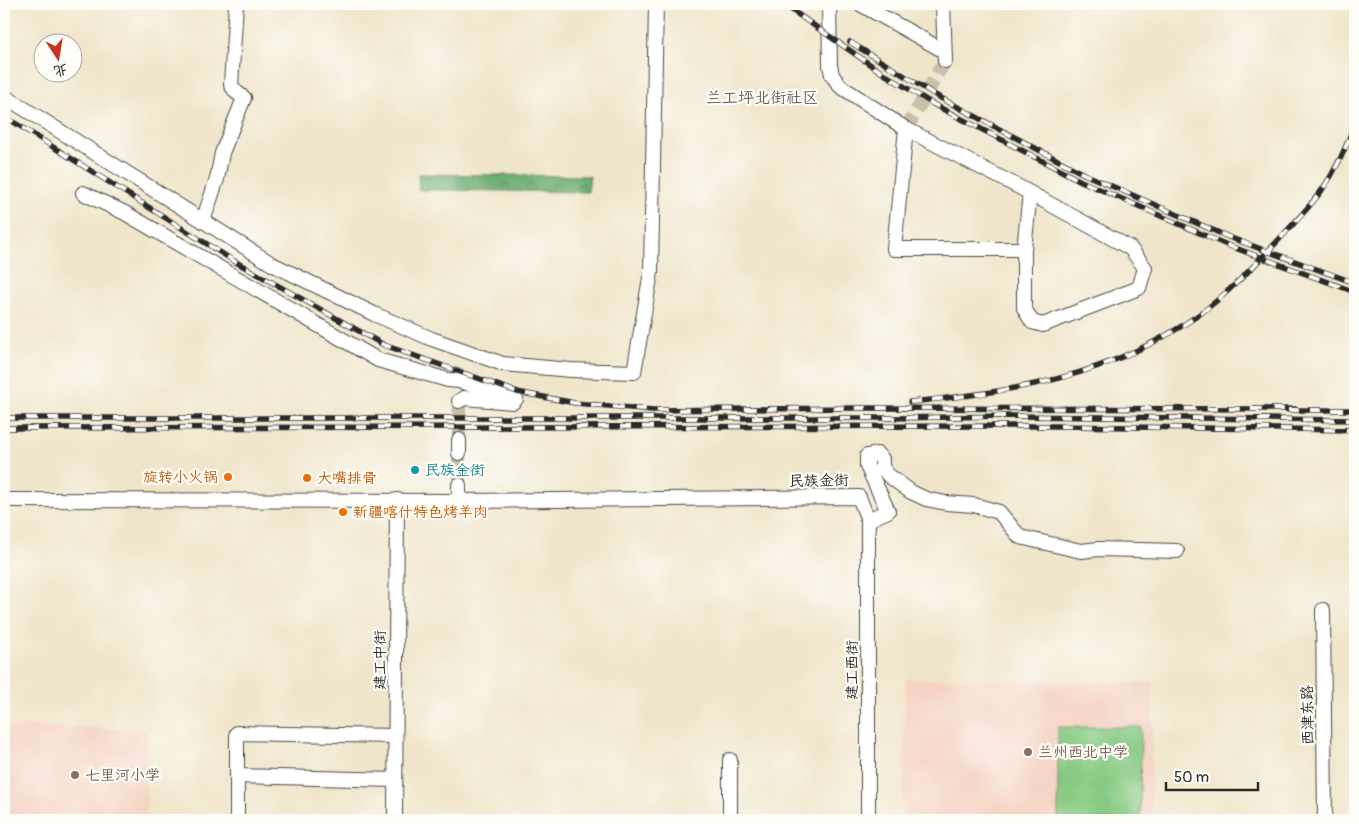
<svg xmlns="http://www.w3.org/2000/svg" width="1359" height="824" viewBox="0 0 1359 824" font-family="Pangolin,'LXGW WenKai TC',sans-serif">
<defs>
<pattern id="forest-crowns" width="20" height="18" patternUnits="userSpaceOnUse" patternTransform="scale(1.25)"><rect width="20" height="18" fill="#6dae71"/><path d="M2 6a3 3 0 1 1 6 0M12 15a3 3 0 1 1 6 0" fill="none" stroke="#5a8e5d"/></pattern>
</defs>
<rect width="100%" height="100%" fill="#fdfcf7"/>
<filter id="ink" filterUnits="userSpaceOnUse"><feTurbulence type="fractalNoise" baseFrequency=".02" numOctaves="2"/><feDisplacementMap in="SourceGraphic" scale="10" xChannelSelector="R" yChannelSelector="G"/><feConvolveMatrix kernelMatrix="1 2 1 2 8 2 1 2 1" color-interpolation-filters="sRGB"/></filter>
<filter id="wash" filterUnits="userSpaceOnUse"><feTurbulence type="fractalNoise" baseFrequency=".0096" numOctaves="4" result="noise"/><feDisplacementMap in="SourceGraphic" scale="20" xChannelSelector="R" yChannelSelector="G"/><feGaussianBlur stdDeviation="1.12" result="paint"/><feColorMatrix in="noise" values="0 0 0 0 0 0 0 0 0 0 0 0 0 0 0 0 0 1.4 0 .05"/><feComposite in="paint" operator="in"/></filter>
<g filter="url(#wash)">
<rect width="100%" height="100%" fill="#f0e5ca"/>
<!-- built -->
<g fill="#f5d2c2">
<path d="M906 679 1153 683 1151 820H902Z"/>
<path d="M4 725 147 730 146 820H4Z"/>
</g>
<!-- forest -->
<path fill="url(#forest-crowns)" stroke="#4c6c4e" d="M418 174 590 176 588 192 419 190Z"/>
<!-- green -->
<path fill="#87ca83" stroke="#597a57" d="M1058 727H1141L1140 820H1058Z"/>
</g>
<g filter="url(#ink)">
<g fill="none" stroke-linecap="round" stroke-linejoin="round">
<!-- minor-tunnel -->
<g stroke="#c9c0aa" stroke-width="14" stroke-dasharray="14 7" stroke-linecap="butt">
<path d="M906 129 945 61"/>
<path d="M459 440V401"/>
<path d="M459 453V485"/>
</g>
<!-- minor casing -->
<g stroke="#494743" stroke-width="16">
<g id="minor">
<path d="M829 4 830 65 832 75 840 86 906 129 894 249H1024V308L1032 322 1043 325 1139 288 1145 268 1130 248 1019 187 906 129"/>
<path d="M860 4 944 51"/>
<path d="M943 4 945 61"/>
<path d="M4 96 272 264 374 314 432 339 503 364 571 370 634 372 651 272 656 4"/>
<path d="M83 193 125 213 378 360 448 380 459 381 515 397 516 399 513 402 464 398 459 401"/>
<path d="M203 221 217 179 222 153 244 98 236 92 231 85 236 4"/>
<path d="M1024 249 1030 193"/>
<path d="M459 453V440"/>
<path d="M459 485V501"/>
<path d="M4 500 459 501 859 497 868 520V820"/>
<path d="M868 520 888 511 867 466V456L877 454 882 459V467L888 475 911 492 926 499 946 503 974 505 999 512 1020 537 1081 551 1099 549 1177 551"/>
<path d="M1323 610 1325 820"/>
<path d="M237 776 395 780"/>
<path d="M237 820V733L395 736"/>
<path d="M395 820 397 500"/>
<path d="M730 820V760"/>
</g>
</g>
<!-- minor -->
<use href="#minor" stroke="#fff" stroke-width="14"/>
<!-- rail casing -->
<g stroke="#2b2b2b" stroke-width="5.5">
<g id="rail">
<path d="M783 4 881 72 933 104 1081 181 1227 245 1355 292"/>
<path d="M850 42 937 96 1084 174 1231 238 1355 283"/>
<path d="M4 116 234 261 384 345 517 392 575 403 653 410 856 408 1295 409"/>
<path d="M910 402C1014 392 1109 377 1197 316 1224 297 1249 271 1272 247 1289 229 1307 210 1322 190 1336 170 1347 146 1355 123"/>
<path d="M1288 410H1355"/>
<path d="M4 418H893L1009 416 1355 420"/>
<path d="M4 428 1056 426 1355 430"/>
</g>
</g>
<!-- rail -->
<use href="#rail" stroke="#fdfcf7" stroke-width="4" stroke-dasharray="11" stroke-linecap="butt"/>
</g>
</g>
<!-- markers -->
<circle fill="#0f9aa8" stroke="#fdfcf7" stroke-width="2" cx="415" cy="470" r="5"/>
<g fill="#e8710a" stroke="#fdfcf7" stroke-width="2">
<circle cx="228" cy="477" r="5"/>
<circle cx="307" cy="478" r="5"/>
<circle cx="343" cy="512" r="5"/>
</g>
<g fill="#8d6e63" stroke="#fdfcf7" stroke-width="2">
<circle cx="1028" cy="752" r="5"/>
<circle cx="75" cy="775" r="5"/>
</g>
<g text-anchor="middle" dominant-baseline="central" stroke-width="4.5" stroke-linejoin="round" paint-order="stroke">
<!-- culture labels -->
<g font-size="15" fill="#0d838f" stroke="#fdfcf7" text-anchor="start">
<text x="425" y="470">民族金街</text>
</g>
<!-- food labels -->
<g font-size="15" fill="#c56008" stroke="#fdfcf7" text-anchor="start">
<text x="218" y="477" text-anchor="end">旋转小火锅</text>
<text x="317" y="478">大嘴排骨</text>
<text x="353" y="512">新疆喀什特色烤羊肉</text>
</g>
<!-- street labels -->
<g font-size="15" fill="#2b2b2b" stroke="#fdfcf7">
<text transform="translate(819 481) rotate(-1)">民族金街</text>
<text transform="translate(380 660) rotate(-90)">建工中街</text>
<text transform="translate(852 670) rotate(-90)">建工西街</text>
<text transform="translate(1308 715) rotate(-91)">西津东路</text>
</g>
<!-- education labels -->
<g font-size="15" fill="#785e54" stroke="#fdfcf7" text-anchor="start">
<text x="1038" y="752">兰州西北中学</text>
<text x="85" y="775">七里河小学</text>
</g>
<!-- neighbourhood labels -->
<g font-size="16" fill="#6b5853" stroke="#fdfcf7">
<text x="762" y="98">兰工坪北街社区</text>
</g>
</g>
<!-- margin -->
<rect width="1359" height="824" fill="none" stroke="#fdfcf7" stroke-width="20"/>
<!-- north arrow -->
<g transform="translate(58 58) rotate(168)"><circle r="24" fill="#fdfcf7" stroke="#a9a8a5"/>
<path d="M0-4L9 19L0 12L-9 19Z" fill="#c8321e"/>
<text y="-8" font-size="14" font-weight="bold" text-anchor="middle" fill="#2b2b2b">北</text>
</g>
<!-- scale -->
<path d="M1166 782v8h92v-8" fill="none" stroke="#2b2b2b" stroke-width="2.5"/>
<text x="1174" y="782" font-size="15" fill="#2b2b2b" stroke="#fdfcf7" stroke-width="4" paint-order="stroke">50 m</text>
</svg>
